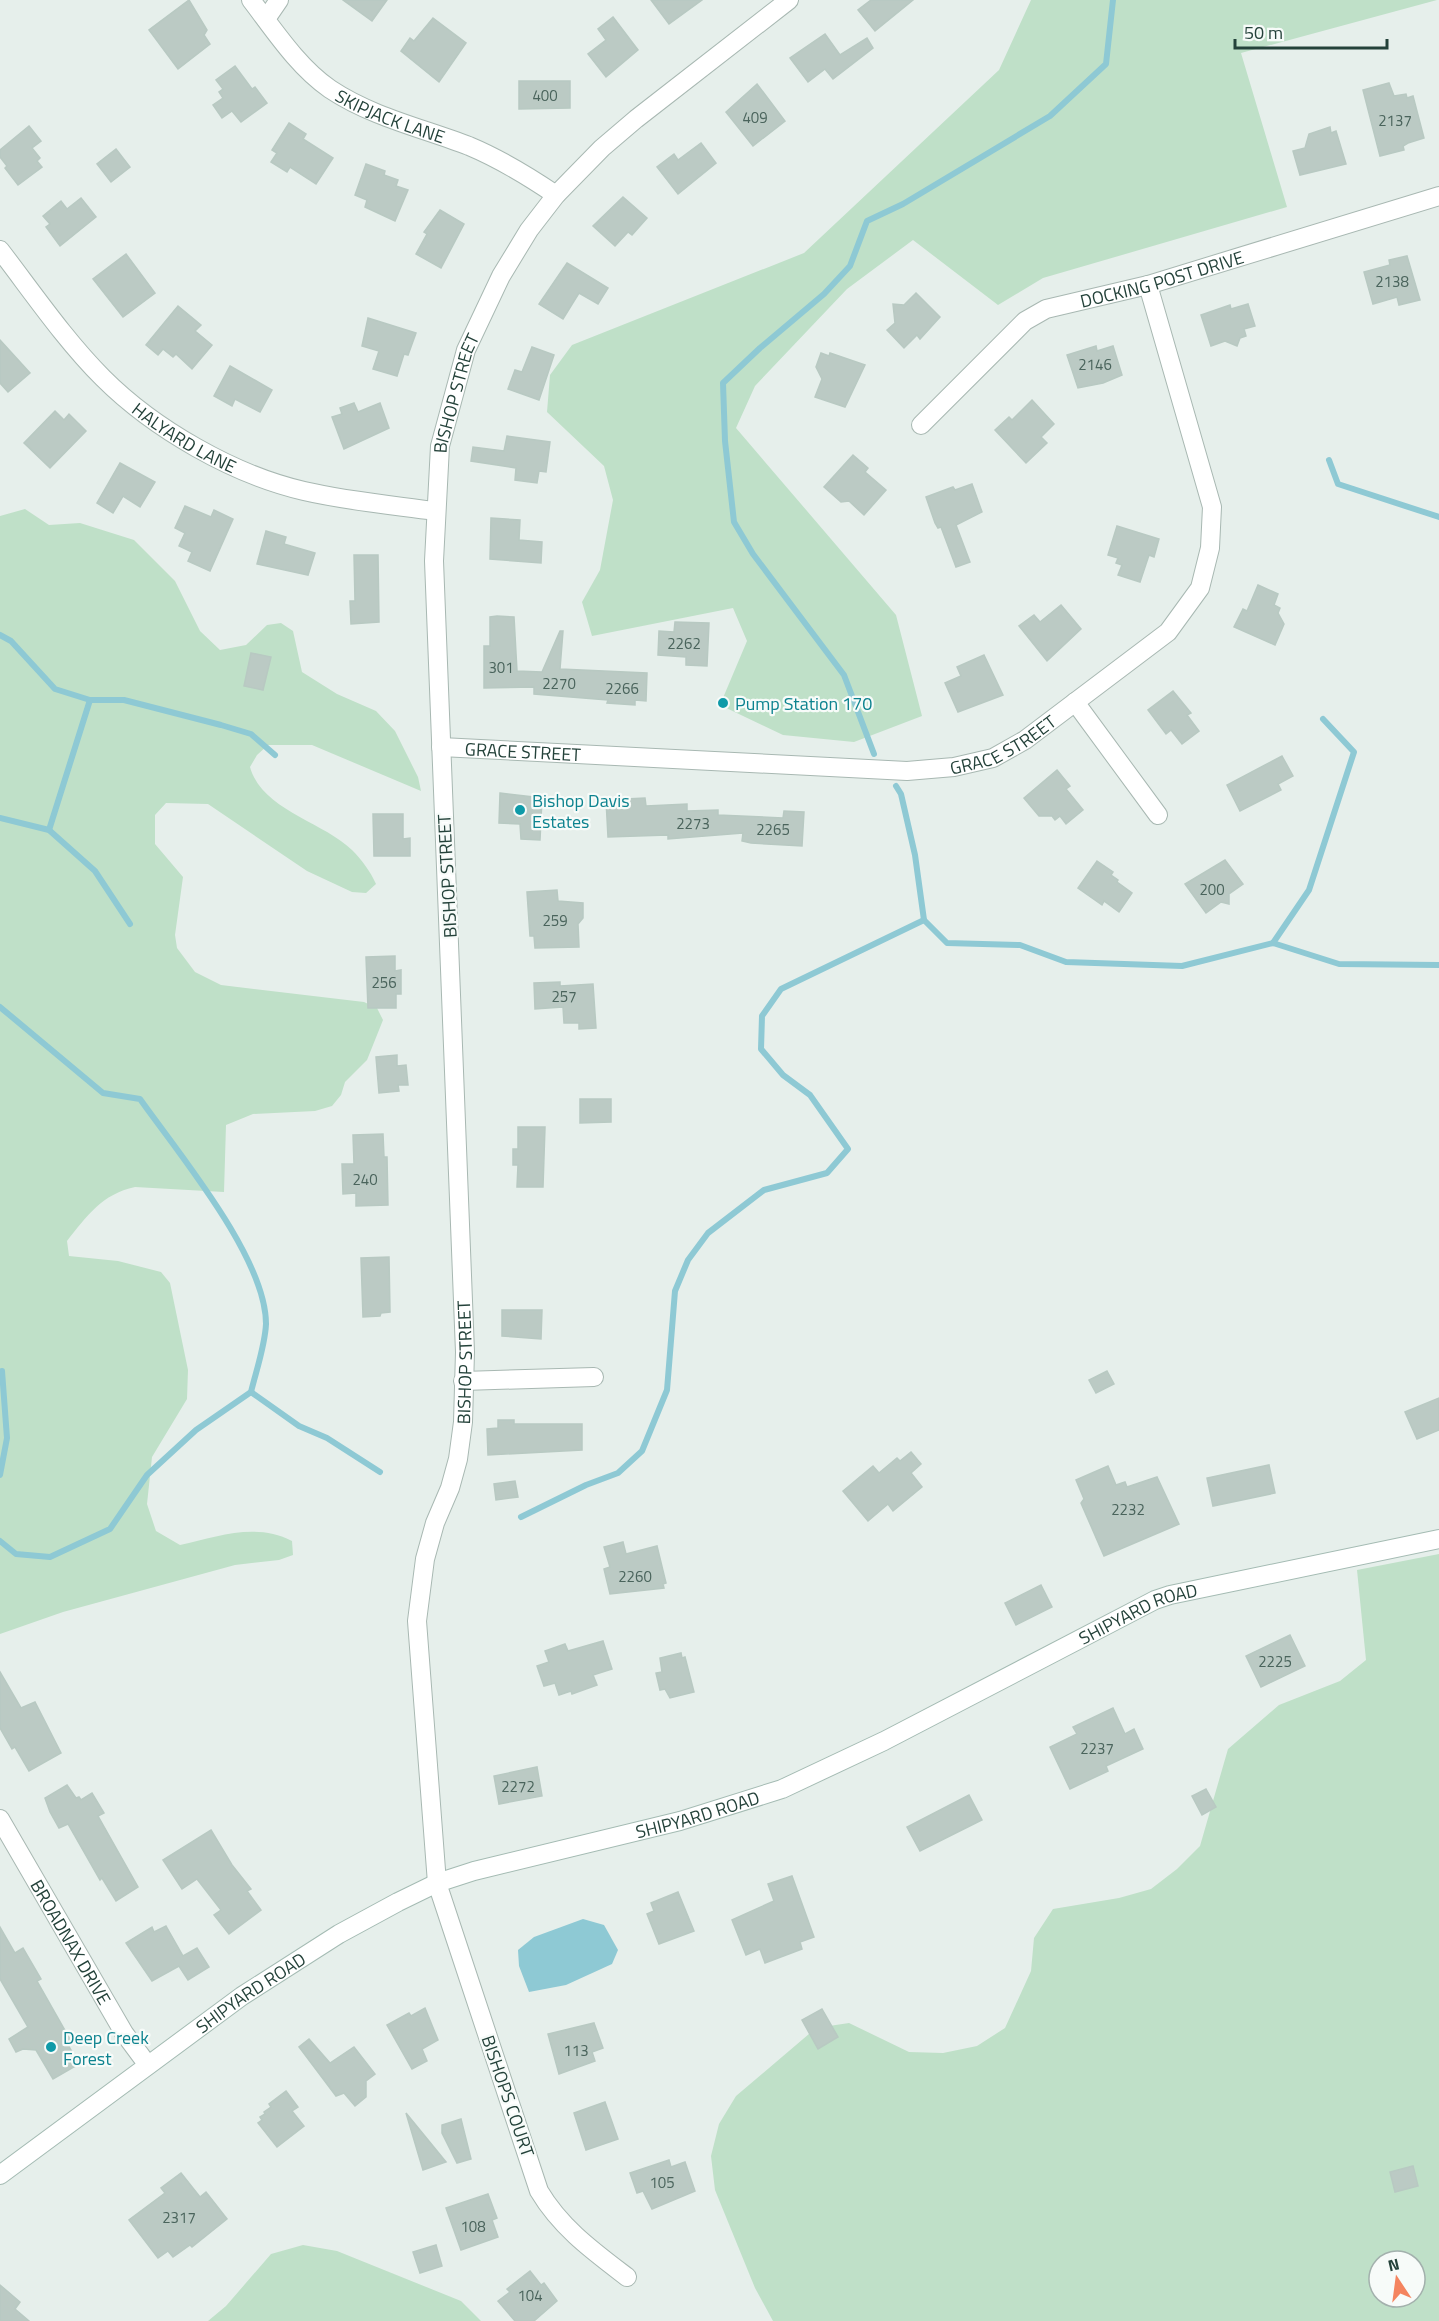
<svg xmlns="http://www.w3.org/2000/svg" width="1439" height="2321" viewBox="0 0 1439 2321" font-family="'Titillium Web',sans-serif">
<rect width="100%" height="100%" fill="#e6efeb"/>
<!-- green -->
<g fill="#bfe0c8" fill-rule="evenodd">
<path d="M1031 0H1437L1241 53 1287 207 1043 278 998 305 913 240 847 289 755 386 736 428 896 615 922 716 854 742 783 735 720 705 747 641 733 608 592 636 582 602 600 570 613 500 604 466 547 412 550 375 572 345 804 253 999 70Z"/>
<path d="M25 509 49 525 80 523 134 540 175 581 200 631 220 650 246 645 267 625 281 623 293 631 302 672 337 694 376 711 395 731 418 777 421 791 312 745H268L257 755 250 767C262 810 322 821 352 850 362 860 370 871 376 884L366 893 352 892 307 871 208 804 166 803 155 815V844L183 877 175 935 177 948 195 972 221 985 364 1002 377 1008 383 1020 367 1060 345 1082 341 1095 332 1106 315 1111 253 1114 226 1125 224 1192 135 1187C102 1194 87 1216 67 1241L69 1256 118 1261 161 1272 170 1283 188 1370 187 1399 152 1457 147 1504 156 1531 180 1545C217 1537 255 1522 292 1541L293 1555 279 1560 235 1565 63 1612 0 1634V516Z"/>
<path d="M1439 1554V2321H773L755 2288 715 2190 711 2156 719 2124 736 2096 816 2028 849 2023 909 2052 943 2053 977 2046 1005 2028 1031 1971 1034 1938 1053 1909 1119 1898 1151 1889 1177 1869 1200 1846 1228 1749 1279 1705 1340 1681 1366 1660 1357 1570ZM1379 2261H1415V2297H1379Z"/>
<path d="M303 2245 337 2251 461 2301 481 2321H208L226 2306 271 2254Z"/>
</g>
<!-- water -->
<path fill="#8ec9d4" d="M583 1919 604 1925 618 1950 612 1964 566 1985 529 1992 519 1966 518 1950 534 1937Z"/>
<g fill="none" stroke-linecap="round" stroke-linejoin="round">
<!-- stream -->
<g stroke="#8ec9d4" stroke-width="6">
<path d="M1329 460 1338 484 1439 517"/>
<path d="M0 635 11 641 55 689 90 700H124L221 725 251 734 275 755"/>
<path d="M874 754 844 675 753 554 734 522 725 441 723 383 760 348 824 294 850 266 867 221 903 204 1050 116 1106 64 1113 0"/>
<path d="M896 786 901 794 915 855 924 920 947 943 1020 945 1066 962 1182 966 1273 943 1339 964 1439 965"/>
<path d="M0 818 49 830 95 871 130 924"/>
<path d="M49 830 90 700"/>
<path d="M1273 943 1309 890 1354 752 1323 719"/>
<path d="M0 1007 103 1093 140 1099C179 1154 266 1258 266 1324 265 1346 256 1371 251 1392L196 1430 147 1475 110 1529 50 1557 16 1554 0 1541"/>
<path d="M251 1392 299 1426 327 1438 380 1472"/>
<path d="M0 1475 7 1438 2 1371"/>
<path d="M521 1517 586 1485 618 1473 642 1451 667 1390 675 1291 688 1260 708 1233 764 1190 827 1173 848 1149 810 1095 783 1075 761 1049 762 1016 781 989 924 920"/>
</g>
</g>
<!-- building -->
<g fill="#bbcac4" stroke="#b8c9c2" stroke-width="1.5">
<path d="M189 0 207 30 204 35 210 44 178 69 149 30Z"/>
<path d="M343 0H387L372 21Z"/>
<path d="M651 0H702L669 24Z"/>
<path d="M871 0H913L875 31 858 10Z"/>
<path d="M613 17 638 50 606 77 588 54 606 40 598 29Z"/>
<path d="M433 18 466 43 439 82 401 51 410 38 414 41Z"/>
<path d="M825 34 840 55 867 38 873 48 833 79 825 69 808 82 790 58Z"/>
<path d="M235 66 252 89 255 87 267 103 241 122 232 111 222 118 213 105 223 98 219 92 223 89 216 80Z"/>
<path d="M519 81H570V108L519 109Z"/>
<path d="M1389 83 1394 96 1406 94 1407 98 1413 96 1424 138 1408 143 1403 146 1404 150 1380 156 1363 90Z"/>
<path d="M757 84 785 121 753 146 726 112Z"/>
<path d="M289 123 306 134 303 139 333 158 316 184 290 167 287 172 271 162 277 153 272 150Z"/>
<path d="M29 126 41 141 32 148 40 158 37 161 42 167 18 185 5 168 7 166 0 157V150Z"/>
<path d="M1330 127 1331 133 1336 131 1346 164 1300 175 1293 151 1305 148 1309 134Z"/>
<path d="M701 143 716 163 678 194 657 167 674 154 678 160Z"/>
<path d="M116 149 130 167 111 182 97 164Z"/>
<path d="M366 164 385 171 384 175 398 180 396 186 408 190 395 221 365 207 367 200 355 195Z"/>
<path d="M623 197 647 218 632 235 628 232 615 246 593 226Z"/>
<path d="M81 198 96 217 60 246 46 227 50 224 43 216 61 201 67 209Z"/>
<path d="M440 210 464 224 441 268 416 254 427 234 424 232Z"/>
<path d="M126 254 155 293 123 317 93 279Z"/>
<path d="M1407 256 1420 300 1399 305 1397 297 1373 304 1364 272 1390 265 1389 260Z"/>
<path d="M567 263 608 288 598 304 579 293 563 319 539 304Z"/>
<path d="M916 293 940 317 920 339 917 335 904 348 887 330 895 323 893 304 904 305Z"/>
<path d="M1248 304 1255 326 1244 329 1246 336 1240 338 1237 346 1225 341 1211 346 1201 315 1230 305 1231 309Z"/>
<path d="M178 306 201 325 195 331 212 345 192 369 176 354 173 357 163 349 158 355 146 345Z"/>
<path d="M368 318 416 333 408 355 404 354 397 376 373 369 379 351 362 346Z"/>
<path d="M0 340 30 373 8 392 0 383Z"/>
<path d="M1096 346 1097 351 1113 346 1122 375 1103 383 1078 388 1067 355Z"/>
<path d="M532 347 554 355 539 400 508 389 515 370 522 372Z"/>
<path d="M821 353 829 356 830 353 865 365 845 407 815 397 822 379 816 367Z"/>
<path d="M230 366 272 390 260 412 235 399 232 406 214 396Z"/>
<path d="M1032 400 1054 424 1041 437 1047 443 1026 463 995 430 1009 417 1012 420Z"/>
<path d="M354 403 358 412 380 403 389 428 344 449 332 417 342 414 340 408Z"/>
<path d="M55 411 64 420 69 414 86 431 50 468 24 443Z"/>
<path d="M507 436 550 442 546 472 539 471 537 483 515 480 516 468 471 461 473 447 504 451Z"/>
<path d="M853 455 868 468 865 472 886 490 864 515 849 501 841 502 824 487Z"/>
<path d="M120 463 155 482 140 507 123 496 113 513 97 503Z"/>
<path d="M972 484 982 512 956 525 970 562 956 567 941 527 938 528 935 523 926 497 953 487 955 490Z"/>
<path d="M185 506 211 517 214 510 233 519 210 571 188 561 192 552 179 546 185 533 175 528Z"/>
<path d="M491 518 520 520 519 540 542 542 541 563 490 559Z"/>
<path d="M1117 526 1159 539 1154 557 1149 555 1140 582 1118 575 1122 565 1116 563 1118 558 1108 555Z"/>
<path d="M266 531 286 537 284 544 315 553 308 575 257 564Z"/>
<path d="M354 555H378L379 622 351 624 350 601H355Z"/>
<path d="M1258 585 1278 594 1274 605 1280 608 1278 613 1284 624 1275 645 1234 627 1243 609 1247 611Z"/>
<path d="M1061 605 1081 629 1047 661 1019 626 1034 615 1040 622Z"/>
<path d="M497 616 514 617 517 671 542 672 560 631H563L560 669 647 673 646 701 635 700V705L607 703 608 700 534 694V687L484 688V646H490V617Z"/>
<path d="M675 622 709 623 707 666 686 665V657L658 655 659 631 674 632Z"/>
<path d="M251 653 271 657 263 690 244 686Z"/>
<path d="M984 655 1003 695 958 712 945 683 961 676 957 667Z"/>
<path d="M1173 691 1191 713 1187 715 1199 731 1182 744 1171 730 1166 734 1148 710Z"/>
<path d="M1282 756 1293 776 1278 784 1281 790 1240 811 1227 785Z"/>
<path d="M1057 770 1070 786 1066 789 1083 810 1066 824 1060 816 1055 820 1052 816H1039L1024 798Z"/>
<path d="M500 793 542 798 540 840 521 839 520 824 499 823Z"/>
<path d="M645 798 646 806 687 804V811L718 810V815L783 818 784 811 804 812 802 846 751 843 742 841 743 833 668 839V835L608 837 606 800Z"/>
<path d="M373 814H403V839L410 838V856H374Z"/>
<path d="M1225 860 1243 884 1229 894V904L1221 902 1206 913 1185 884Z"/>
<path d="M1097 861 1113 872 1111 875 1118 880 1117 882 1132 893 1119 912 1104 901 1102 905 1078 888Z"/>
<path d="M557 890 558 901 583 903V918L578 924 579 947 535 948 534 936H530L527 892Z"/>
<path d="M395 956V971L401 970V994H396V1008H368L366 957Z"/>
<path d="M560 982V986L593 984 596 1028 579 1029V1023H564L563 1007 535 1009 534 983Z"/>
<path d="M397 1055V1066L406 1065 408 1085H398L399 1091 379 1093 376 1057Z"/>
<path d="M580 1099H611V1122L580 1123Z"/>
<path d="M518 1127H545L543 1187H517L518 1165H513V1149H518Z"/>
<path d="M383 1134 384 1157H387L388 1205 356 1206V1193L343 1194 342 1164H354L353 1135Z"/>
<path d="M389 1257 390 1312 381 1313 380 1316 363 1317 361 1258Z"/>
<path d="M502 1310H542L541 1339 502 1336Z"/>
<path d="M1107 1371 1114 1384 1096 1393 1089 1380Z"/>
<path d="M1439 1398V1430L1417 1439 1405 1412Z"/>
<path d="M498 1420H514V1424H582V1450L488 1455 487 1429 498 1428Z"/>
<path d="M911 1452 921 1464 911 1473 922 1487 893 1511 888 1504 868 1521 843 1491 873 1466 879 1473 897 1458 900 1461Z"/>
<path d="M1269 1465 1275 1493 1213 1506 1207 1478Z"/>
<path d="M1108 1466 1116 1485 1125 1482 1127 1487 1157 1477 1179 1524 1104 1556 1081 1503 1084 1499 1076 1480Z"/>
<path d="M515 1481 518 1497 496 1500 494 1484Z"/>
<path d="M623 1542 626 1554 657 1546 666 1583 663 1584 664 1588 610 1594 604 1569 610 1567 604 1547Z"/>
<path d="M1041 1585 1052 1607 1016 1625 1005 1603Z"/>
<path d="M1290 1635 1305 1666 1261 1687 1246 1656Z"/>
<path d="M603 1641 612 1669 593 1675 597 1685 572 1694 571 1691 559 1695 555 1683 544 1686 537 1666 549 1662 545 1651 565 1644 568 1651Z"/>
<path d="M681 1653 682 1658 685 1657 694 1692 670 1698 665 1689 660 1690 656 1673 662 1672 660 1658Z"/>
<path d="M0 1672 21 1708 35 1702 61 1753 29 1771 15 1747 12 1749 0 1728Z"/>
<path d="M1113 1708 1125 1734 1134 1729 1143 1749 1106 1766 1108 1771 1070 1789 1050 1747 1077 1734 1073 1727Z"/>
<path d="M537 1767 542 1796 499 1804 494 1776Z"/>
<path d="M67 1785 76 1798 79 1797 81 1800 92 1793 104 1813 98 1816 138 1887 116 1901 102 1878 100 1880 68 1824 59 1828 50 1812 45 1798Z"/>
<path d="M1206 1789 1216 1807 1202 1815 1192 1796Z"/>
<path d="M969 1795 982 1820 920 1851 907 1827Z"/>
<path d="M211 1830 232 1865 251 1889 247 1891 261 1910 229 1934 214 1915 221 1910 197 1879 182 1889 163 1860Z"/>
<path d="M792 1876 814 1937 800 1942 802 1949 765 1963 760 1949 746 1955 732 1920 774 1901 768 1884Z"/>
<path d="M678 1892 694 1931 659 1944 647 1914 654 1911 651 1903Z"/>
<path d="M166 1926 183 1956 197 1948 209 1967 188 1980 179 1966 152 1981 126 1943 152 1927 154 1932Z"/>
<path d="M0 1927 15 1953 23 1948 41 1979 37 1981 71 2041 67 2043 79 2064 53 2079 36 2050 23 2049 16 2052 9 2039 28 2027 0 1979Z"/>
<path d="M425 2008 438 2040 422 2049 427 2061 412 2069 387 2025 409 2013 411 2016Z"/>
<path d="M822 2009 838 2037 818 2049 802 2020Z"/>
<path d="M594 2023 603 2048 592 2052 595 2061 559 2074 548 2034Z"/>
<path d="M309 2039 330 2063 354 2047 375 2074 366 2081V2097L355 2106 344 2093 336 2096 299 2047Z"/>
<path d="M286 2091 298 2107 292 2111 304 2126 277 2147 258 2123 262 2120 260 2117 265 2114 264 2112 271 2107 269 2104Z"/>
<path d="M605 2102 618 2139 586 2150 574 2113Z"/>
<path d="M406 2113 446 2162 423 2170Z"/>
<path d="M461 2119 471 2159 457 2163 442 2133V2125Z"/>
<path d="M669 2160 671 2167 685 2162 695 2191 652 2209 643 2191 637 2193 630 2173Z"/>
<path d="M1413 2166 1418 2186 1395 2192 1390 2172Z"/>
<path d="M181 2173 200 2197 206 2192 227 2219 192 2247 190 2245 173 2257 168 2251 158 2258 129 2220 165 2193 161 2188Z"/>
<path d="M488 2194 497 2218 492 2220 498 2237 461 2250 446 2208Z"/>
<path d="M436 2245 442 2266 420 2273 413 2252Z"/>
<path d="M530 2271 541 2285 544 2283 557 2301 534 2321H515L498 2301 510 2292 507 2289Z"/>
<path d="M0 2285 20 2302 15 2309 29 2321H0Z"/>
</g>
<g fill="none" stroke-linecap="round" stroke-linejoin="round">
<!-- street casing -->
<g stroke="#a8b8b2" stroke-width="20">
<g id="street">
<path id="s1" d="M251 0C274 30 298 67 330 89 372 117 422 128 469 146 500 159 528 176 556 195"/>
<path d="M266 19 279 0"/>
<path id="s2" d="M0 250C33 293 65 340 103 378 154 429 234 475 304 491 347 501 391 505 435 511"/>
<path id="s3" d="M921 425 1025 321 1046 309 1148 285 1439 196"/>
<path d="M1075 702 1158 815"/>
<path id="s4" d="M441 747 907 771 954 767 993 758 1025 740 1168 632 1200 588 1210 548 1212 507 1148 285"/>
<path d="M463 1381 594 1377"/>
<path id="s5" d="M0 1819 124 2033 147 2064"/>
<path id="s6" d="M627 2277C593 2251 561 2228 539 2191L437 1883 417 1621 425 1559 435 1523 450 1488 458 1459 463 1422 465 1352 434 561 440 446 466 350 501 276 529 230 556 195 602 148 636 119 789 0"/>
</g>
</g>
<!-- secondary casing -->
<g stroke="#a4bbb3" stroke-width="20">
<g id="secondary">
<path id="s7" d="M0 2175 242 1996 339 1934 398 1902 437 1883 474 1871 680 1821 782 1789 884 1741 1155 1600 1170 1595 1439 1539"/>
</g>
</g>
<!-- street -->
<use href="#street" stroke="#fff" stroke-width="18"/>
<!-- secondary -->
<use href="#secondary" stroke="#fff" stroke-width="18"/>
</g>
<!-- markers -->
<g fill="#0f9aa8" stroke="#f7fbf9" stroke-width="2">
<circle cx="723" cy="703" r="6"/>
<circle cx="520" cy="810" r="6"/>
<circle cx="51" cy="2047" r="6"/>
</g>
<g text-anchor="middle" dominant-baseline="central" stroke-width="4.5" stroke-linejoin="round" paint-order="stroke">
<!-- number labels -->
<g font-size="15" fill="#4a645c">
<text x="545" y="95">400</text>
<text x="755" y="117">409</text>
<text x="1395" y="120">2137</text>
<text x="1392" y="281">2138</text>
<text x="1095" y="364">2146</text>
<text x="684" y="643">2262</text>
<text x="501" y="667">301</text>
<text x="559" y="683">2270</text>
<text x="622" y="688">2266</text>
<text x="693" y="823">2273</text>
<text x="773" y="829">2265</text>
<text x="1212" y="889">200</text>
<text x="555" y="920">259</text>
<text x="384" y="982">256</text>
<text x="564" y="996">257</text>
<text x="365" y="1179">240</text>
<text x="1128" y="1509">2232</text>
<text x="635" y="1576">2260</text>
<text x="1275" y="1661">2225</text>
<text x="1097" y="1748">2237</text>
<text x="518" y="1786">2272</text>
<text x="576" y="2050">113</text>
<text x="662" y="2182">105</text>
<text x="179" y="2217">2317</text>
<text x="473" y="2226">108</text>
<text x="530" y="2295">104</text>
</g>
<!-- street labels -->
<g font-size="18" fill="#24423a" stroke="#f7fbf9">
<text stroke="none"><textPath href="#s1" startOffset="186">SKIPJACK LANE</textPath></text>
<text stroke="none"><textPath href="#s3" startOffset="291">DOCKING POST DRIVE</textPath></text>
<text stroke="none"><textPath href="#s6" startOffset="1948">BISHOP STREET</textPath></text>
<text stroke="none"><textPath href="#s2" startOffset="266">HALYARD LANE</textPath></text>
<text stroke="none"><textPath href="#s4" startOffset="568">GRACE STREET</textPath></text>
<text stroke="none"><textPath href="#s4" startOffset="82">GRACE STREET</textPath></text>
<text transform="translate(447 876) rotate(-93)">BISHOP STREET</text>
<text stroke="none"><textPath href="#s6" startOffset="976">BISHOP STREET</textPath></text>
<text stroke="none"><textPath href="#s7" startOffset="1282">SHIPYARD ROAD</textPath></text>
<text stroke="none"><textPath href="#s7" startOffset="796">SHIPYARD ROAD</textPath></text>
<text stroke="none"><textPath href="#s5" startOffset="142">BROADNAX DRIVE</textPath></text>
<text stroke="none"><textPath href="#s7" startOffset="310">SHIPYARD ROAD</textPath></text>
<text transform="translate(508 2096) rotate(71)">BISHOPS COURT</text>
</g>
<!-- culture labels -->
<g font-size="18" fill="#0d838f" stroke="#f7fbf9" text-anchor="start">
<text x="735" y="703">Pump Station 170</text>
<text x="532" y="800">Bishop Davis<tspan x="532" dy="21">Estates</tspan></text>
<text x="63" y="2037">Deep Creek<tspan x="63" dy="21">Forest</tspan></text>
</g>
</g>
<!-- north arrow -->
<g transform="translate(1397 2279) rotate(347)"><circle r="28" fill="#f7fbf9" stroke="#a3b1ad" stroke-width="1.5"/>
<path d="M0-4.5L10 22L0 15L-10 22Z" fill="#f4845f"/>
<text y="-9" font-size="16" font-weight="bold" text-anchor="middle" fill="#24423a">N</text>
</g>
<!-- scale -->
<path d="M1235 39v9h152v-9" fill="none" stroke="#24423a" stroke-width="3"/>
<text x="1244" y="39" font-size="18" fill="#24423a" stroke="#f7fbf9" stroke-width="4.5" paint-order="stroke">50 m</text>
</svg>
